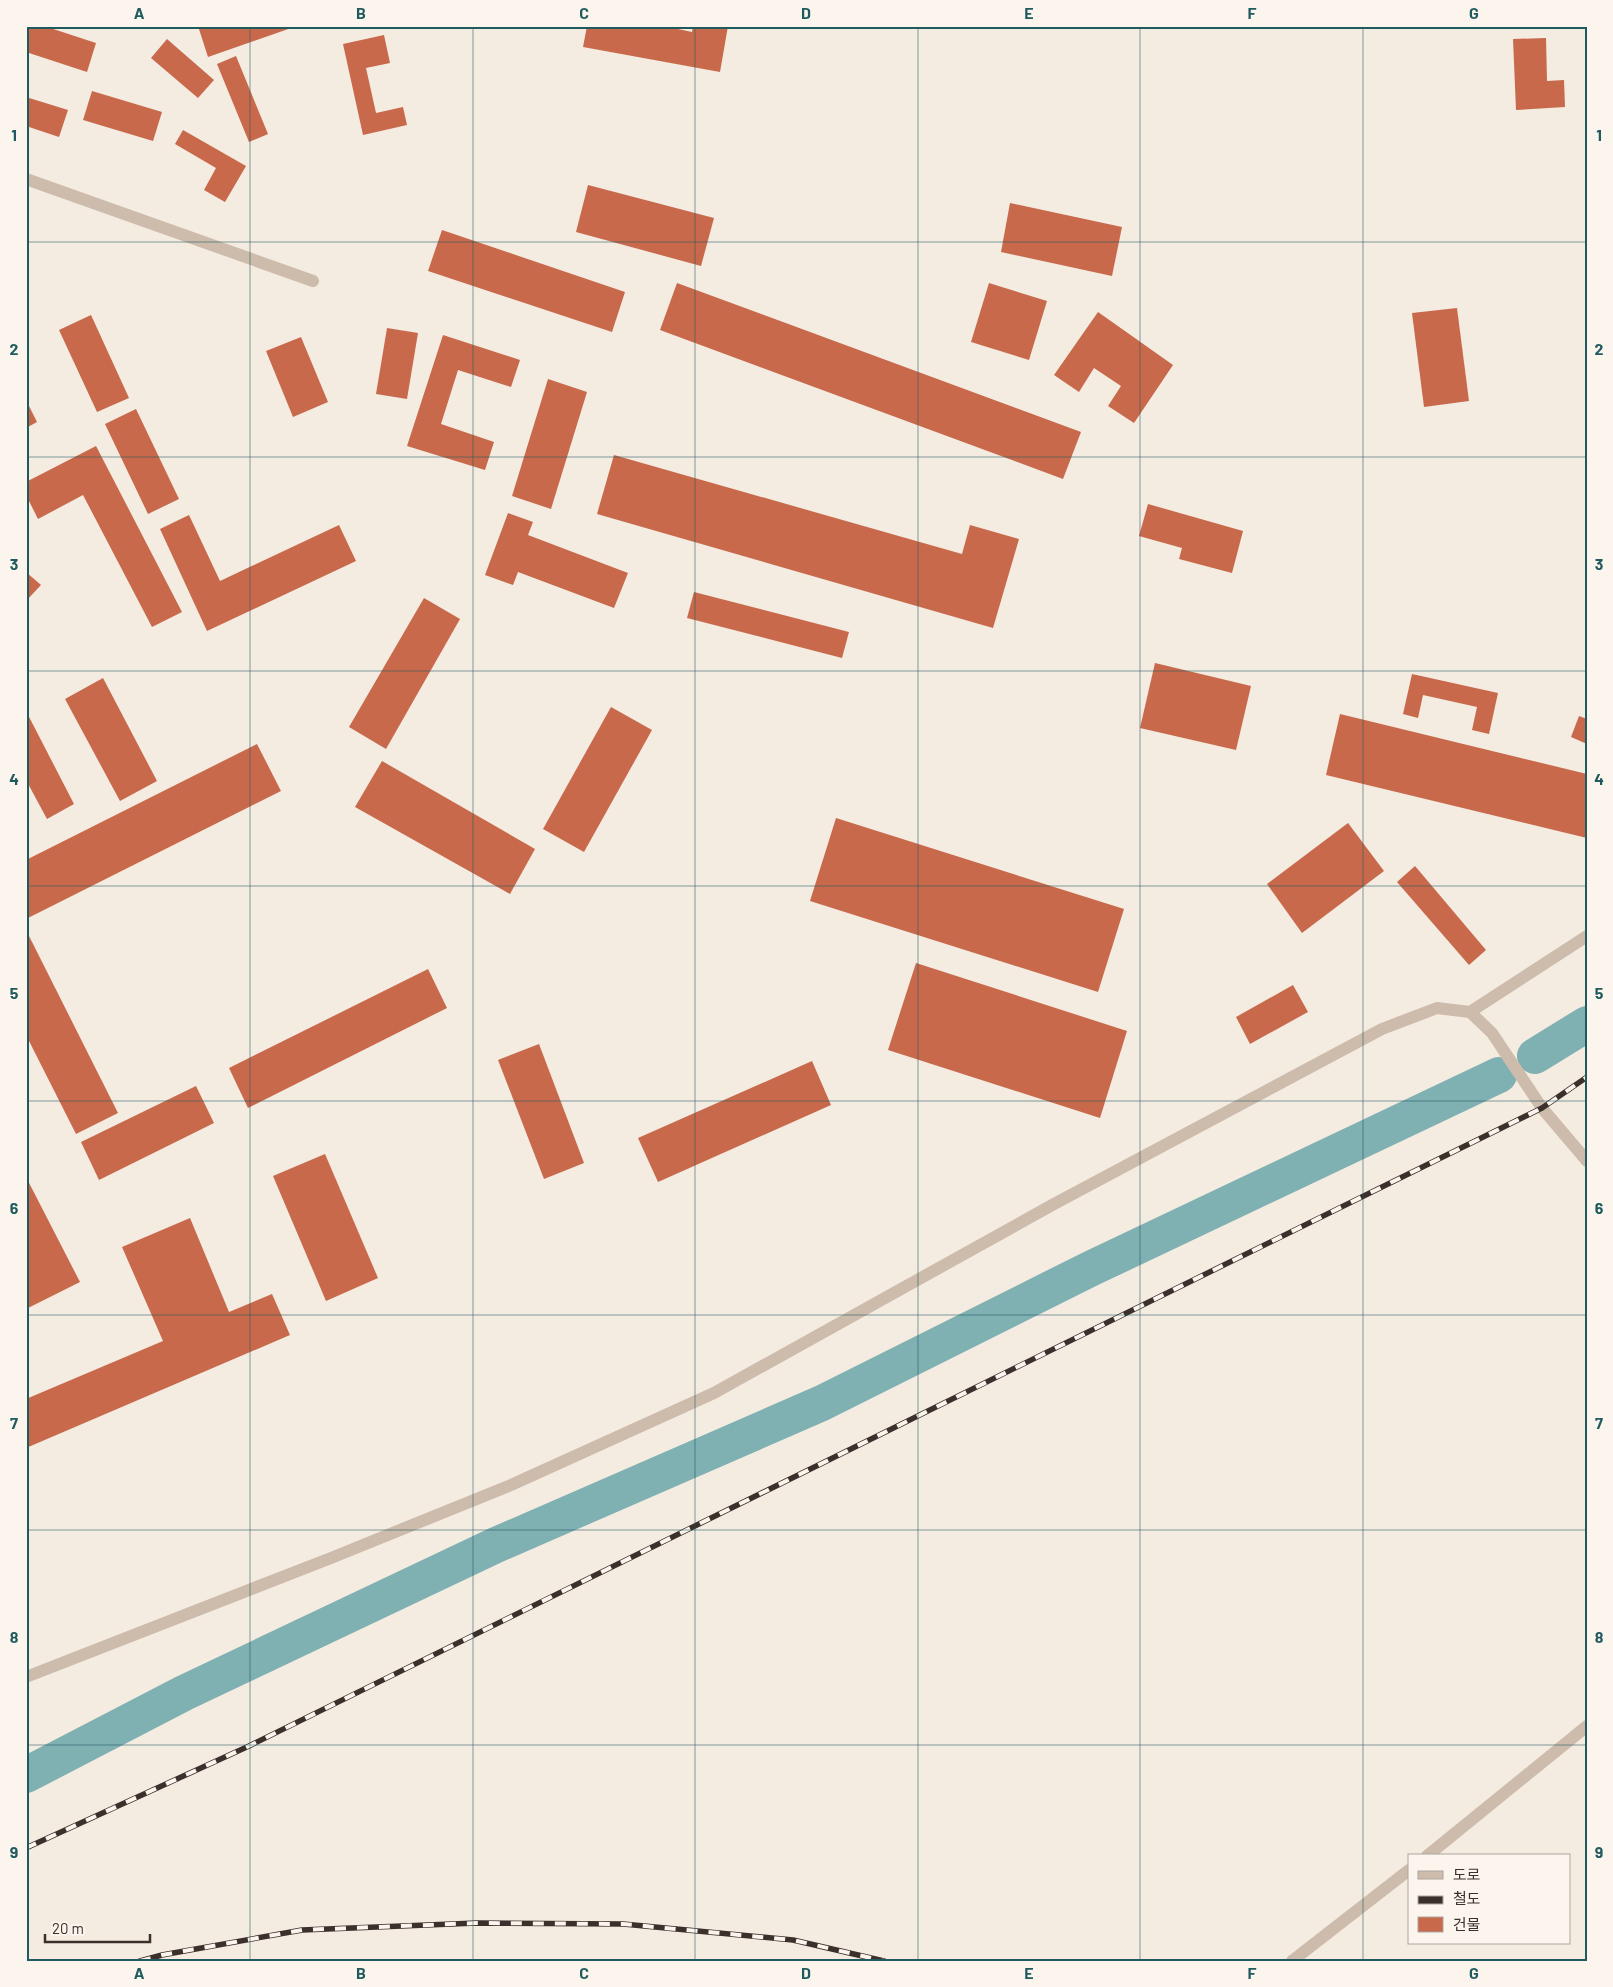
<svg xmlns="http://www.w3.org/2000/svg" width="1613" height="1987" viewBox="0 0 1613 1987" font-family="Barlow,'Noto Sans KR',sans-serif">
<rect width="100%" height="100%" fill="#f4ebe1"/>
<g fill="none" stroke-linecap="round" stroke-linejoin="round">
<!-- canal -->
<g stroke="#7fb0b2" stroke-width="36">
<path d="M1535 1056 1587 1024"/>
<path d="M26 1775 184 1693 496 1545 822 1403 1092 1268 1499 1075"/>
</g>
</g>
<!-- building -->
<g fill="#c8694b">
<path d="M26 26H44L96 43 87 72 26 52Z"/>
<path d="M198 26H294V27L208 57Z"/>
<path d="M587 26H664L692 32 693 26H728L720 72 583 47Z"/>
<path d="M384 35 390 63 366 68 376 113 403 107 407 125 363 135 343 44Z"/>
<path d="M1546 38 1547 81 1564 80 1565 107 1516 110 1513 39Z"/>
<path d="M167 39 214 80 198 98 151 58Z"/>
<path d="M236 56 268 134 249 142 217 64Z"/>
<path d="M92 91 162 112 153 141 83 120Z"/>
<path d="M26 97 68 110 59 137 26 126Z"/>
<path d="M183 130 246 166 225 202 204 190 216 168 175 144Z"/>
<path d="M588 185 714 218 701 266 576 232Z"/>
<path d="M1010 203 1122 227 1112 276 1001 252Z"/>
<path d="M442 230 625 292 612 332 428 271Z"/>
<path d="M677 283 1081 432 1063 479 660 330Z"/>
<path d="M989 283 1047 301 1029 360 971 342Z"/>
<path d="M1457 308 1469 401 1424 407 1412 313Z"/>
<path d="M1098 312 1173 365 1134 423 1108 406 1121 386 1094 368 1079 392 1054 375Z"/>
<path d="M91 315 129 398 97 412 59 330Z"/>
<path d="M387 328 418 333 407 399 376 394Z"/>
<path d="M443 335 520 360 511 387 458 370 441 424 494 442 485 470 407 446Z"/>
<path d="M301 337 328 402 293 417 266 351Z"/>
<path d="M548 379 587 392 551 509 512 496Z"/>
<path d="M26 400 37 422 26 428Z"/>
<path d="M136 409 179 499 148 514 105 424Z"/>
<path d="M96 446 182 612 152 627 83 495 38 519 26 495V482Z"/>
<path d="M614 455 962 554 970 525 1019 539 993 628 597 514Z"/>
<path d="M1148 504 1243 531 1232 573 1179 559 1182 548 1139 536Z"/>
<path d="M508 513 533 522 528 535 628 573 614 608 518 572 513 585 485 575Z"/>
<path d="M189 515 220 581 339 525 356 561 207 631 160 529Z"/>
<path d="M26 572 41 585 26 601Z"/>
<path d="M694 592 849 632 842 658 687 618Z"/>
<path d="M424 598 460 619 386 749 349 727Z"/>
<path d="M1155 663 1251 686 1236 750 1140 728Z"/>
<path d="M1412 674 1498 693 1489 734 1472 730 1477 707 1423 695 1418 718 1403 714Z"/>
<path d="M103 678 157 781 120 801 65 699Z"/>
<path d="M611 707 652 730 584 852 543 829Z"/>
<path d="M26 711 74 804 47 819 26 780Z"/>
<path d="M1340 714 1587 774V838L1326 775Z"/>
<path d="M1579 716 1587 719V744L1571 737Z"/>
<path d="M257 744 281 791 26 919V860Z"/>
<path d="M382 761 535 849 510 894 355 807Z"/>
<path d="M836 818 1124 909 1098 992 810 901Z"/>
<path d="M1348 823 1384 871 1302 933 1267 884Z"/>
<path d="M1415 866 1486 950 1469 965 1397 882Z"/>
<path d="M26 930 118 1113 76 1134 26 1035Z"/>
<path d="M916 963 1127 1031 1100 1118 888 1050Z"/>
<path d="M428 969 447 1008 248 1108 229 1068Z"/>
<path d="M1293 985 1308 1012 1250 1044 1236 1017Z"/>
<path d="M539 1044 584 1163 544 1179 498 1060Z"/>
<path d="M812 1061 831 1105 658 1182 638 1138Z"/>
<path d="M196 1086 214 1123 99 1180 81 1142Z"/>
<path d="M325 1154 378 1278 326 1301 273 1176Z"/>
<path d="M26 1177 80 1282 28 1308 26 1305Z"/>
<path d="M190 1218 229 1312 272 1294 290 1335 26 1448V1399L163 1341 122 1247Z"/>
</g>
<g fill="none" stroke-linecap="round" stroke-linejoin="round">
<!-- minor -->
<g stroke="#cdbbac" stroke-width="12">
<path d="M26 179 313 281"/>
<path d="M1470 1012 1587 936"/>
<path d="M26 1677 331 1558 511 1485 714 1393 1054 1204 1382 1029 1437 1008 1470 1012 1492 1033 1542 1108 1587 1161"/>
<path d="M1427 1856 1587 1726"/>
<path d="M1292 1961 1409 1870"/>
</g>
<!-- rail casing -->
<g stroke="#3b302b" stroke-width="5.5">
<g id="rail">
<path d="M26 1848 249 1746 1542 1108 1587 1077"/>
<path d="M140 1961 162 1955 302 1930 477 1923 623 1924 793 1940 884 1961"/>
</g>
</g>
<!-- rail -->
<use href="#rail" stroke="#fbf5ee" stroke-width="4" stroke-dasharray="11" stroke-linecap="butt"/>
</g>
<!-- grid -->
<path fill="none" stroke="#1f5a5e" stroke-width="1" stroke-opacity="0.55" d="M250 26V1961M473 26V1961M695 26V1961M918 26V1961M1140 26V1961M1363 26V1961M26 242H1587M26 457H1587M26 671H1587M26 886H1587M26 1101H1587M26 1315H1587M26 1530H1587M26 1745H1587"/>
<!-- border -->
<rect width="1613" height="1987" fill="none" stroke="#fbf5ee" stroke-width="55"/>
<!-- legend -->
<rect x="1408" y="1854" width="162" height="90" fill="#fbf5ee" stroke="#aea6a0"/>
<rect x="1418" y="1871" width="25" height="8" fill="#cdbbac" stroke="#aea6a0"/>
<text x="1453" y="1880" font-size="15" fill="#3b302b">도로</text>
<rect x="1418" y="1896" width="25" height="8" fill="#3b302b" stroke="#aea6a0"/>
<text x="1453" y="1904" font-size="15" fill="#3b302b">철도</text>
<rect x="1418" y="1917" width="25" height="15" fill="#c8694b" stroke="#aea6a0"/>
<text x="1453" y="1930" font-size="15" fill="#3b302b">건물</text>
<!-- scale -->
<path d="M45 1934v8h105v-8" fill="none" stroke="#3b302b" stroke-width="2.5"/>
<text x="52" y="1934" font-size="15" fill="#3b302b" stroke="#fbf5ee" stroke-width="4" paint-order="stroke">20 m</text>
<rect x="28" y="28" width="1558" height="1932" fill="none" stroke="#1f5a5e" stroke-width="2"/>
<g font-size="16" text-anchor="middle" font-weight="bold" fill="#1f5a5e">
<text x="139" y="19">A</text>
<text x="361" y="19">B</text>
<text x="584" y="19">C</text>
<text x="806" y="19">D</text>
<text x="1029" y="19">E</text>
<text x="1252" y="19">F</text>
<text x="1474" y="19">G</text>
<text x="14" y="141">1</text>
<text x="1599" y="141">1</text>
<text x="14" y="355">2</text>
<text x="1599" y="355">2</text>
<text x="14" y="570">3</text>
<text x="1599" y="570">3</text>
<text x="14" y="785">4</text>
<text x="1599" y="785">4</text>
<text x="14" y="999">5</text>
<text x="1599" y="999">5</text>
<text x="14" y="1214">6</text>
<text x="1599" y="1214">6</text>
<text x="14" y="1429">7</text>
<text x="1599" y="1429">7</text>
<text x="14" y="1643">8</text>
<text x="1599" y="1643">8</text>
<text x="14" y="1858">9</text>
<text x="1599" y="1858">9</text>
<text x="139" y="1979">A</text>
<text x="361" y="1979">B</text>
<text x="584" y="1979">C</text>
<text x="806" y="1979">D</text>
<text x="1029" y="1979">E</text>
<text x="1252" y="1979">F</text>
<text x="1474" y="1979">G</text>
</g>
</svg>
